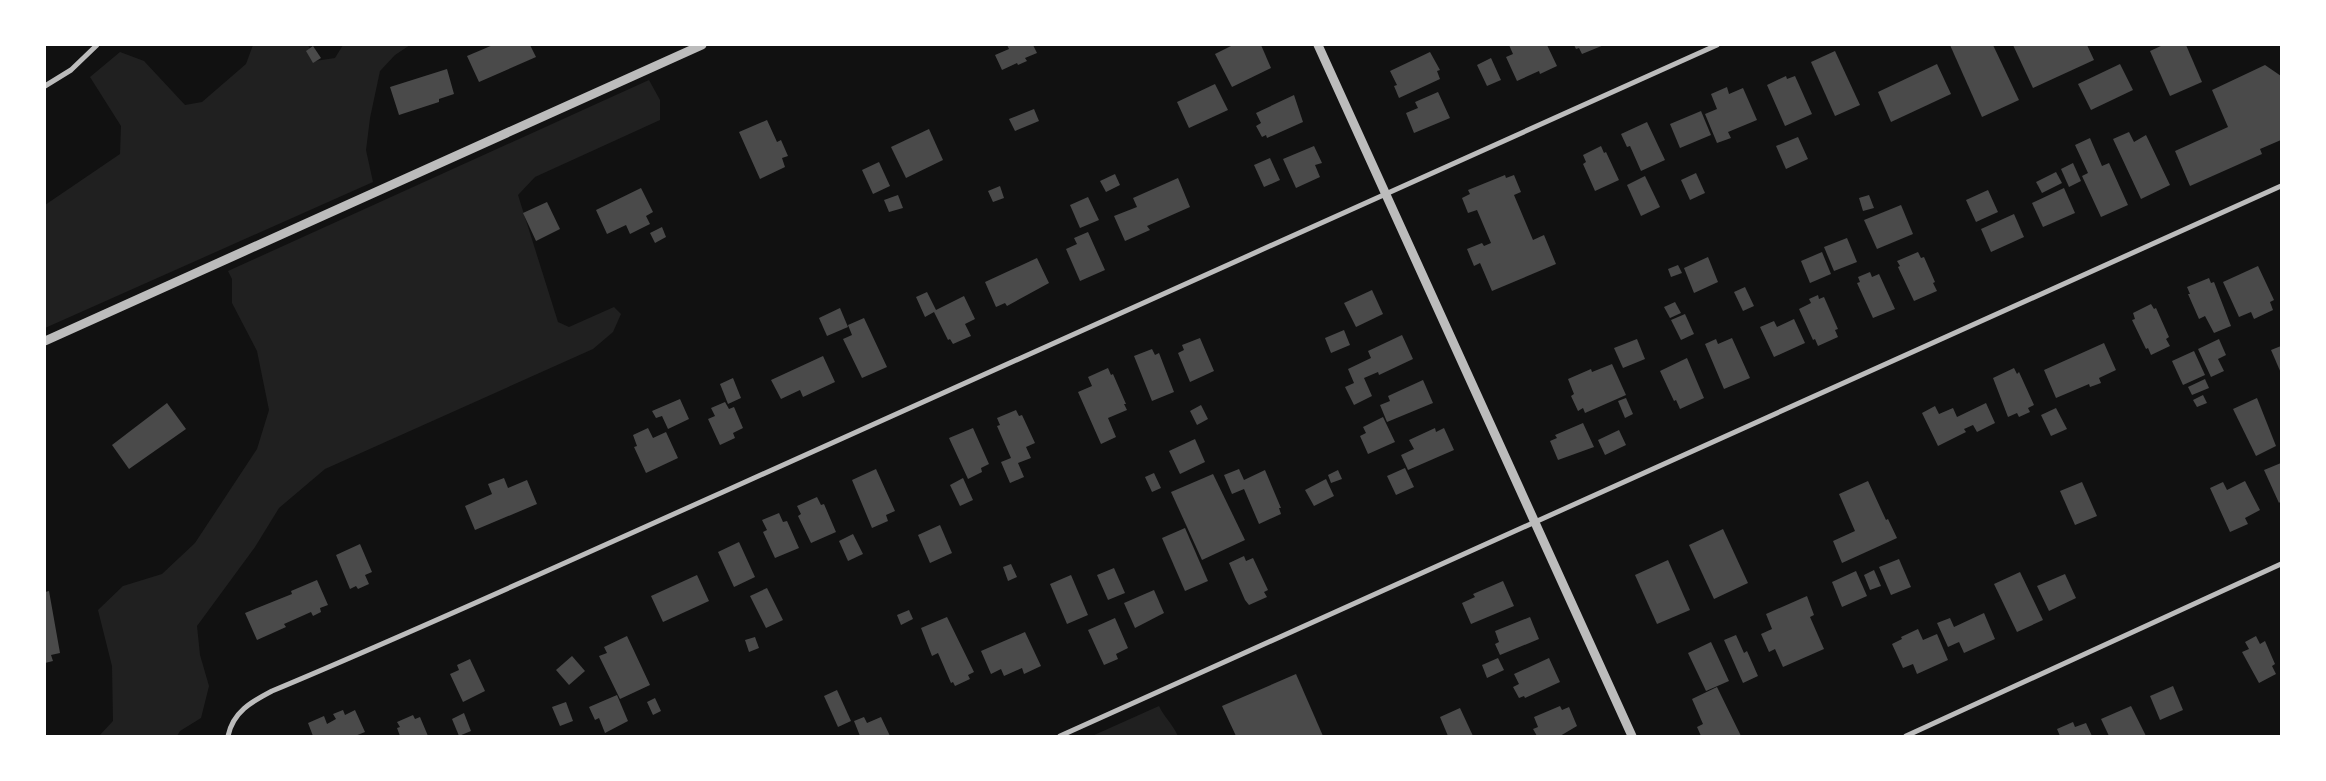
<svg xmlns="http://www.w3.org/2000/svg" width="2326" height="781" viewBox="0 0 2326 781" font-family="Quicksand,sans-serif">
<rect width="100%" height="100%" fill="#111"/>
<!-- green -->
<g fill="#202020">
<path d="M253 45H308L315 61 335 58 343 45H410L395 55 380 71 370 118 366 150 373 182 45 328V205L120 154 121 126 90 77 120 52 144 61 185 105 202 102 246 64Z"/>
<path d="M649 80 660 100V120L535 177 518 195 558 322 569 327 614 307 621 314 613 332 593 349 325 469 279 508 255 547 197 626 200 655 209 686 201 718 180 731 177 736H99L113 721 112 666 98 610 123 586 162 574 195 543 257 449 269 410 257 351 232 303V279L228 271Z"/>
<path d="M1159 706C1164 717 1172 723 1178 736H1092Z"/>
</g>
<!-- building -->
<g fill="#4a4a4a">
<path d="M493 45H530L536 57 479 82 467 56Z"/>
<path d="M1007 45H1033L1037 53 1025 58 1027 61 1018 65 1017 63 1002 70 995 55 1009 49Z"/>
<path d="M1233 45H1261L1271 68 1232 87 1215 54Z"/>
<path d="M1509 45H1547L1557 66 1540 74 1539 71 1517 81 1506 57 1513 54Z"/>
<path d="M1574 45H1604L1582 54 1579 48 1576 49Z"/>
<path d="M1950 45H1993L2019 100 1982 117Z"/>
<path d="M2013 45H2087L2094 60 2033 88Z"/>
<path d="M2163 45H2186L2202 82 2170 96 2150 51Z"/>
<path d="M313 46 321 58 313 63 306 51Z"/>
<path d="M1835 51 1860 105 1835 116 1811 62Z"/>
<path d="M1430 52 1440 70 1437 71 1440 79 1399 98 1394 86 1397 85 1390 71Z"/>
<path d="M1491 58 1501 80 1487 86 1477 65Z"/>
<path d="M1937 64 1951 94 1891 122 1878 92Z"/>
<path d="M2120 64 2133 90 2091 110 2078 84Z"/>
<path d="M2265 65 2281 76V140L2260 149 2262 154 2190 186 2175 151 2228 127 2212 90Z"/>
<path d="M447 69 454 94 439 99V102L399 115 390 87Z"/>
<path d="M1786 76 1787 79 1795 76 1812 114 1785 126 1767 85Z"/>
<path d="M1215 84 1228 110 1189 128 1177 102Z"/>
<path d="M1727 87 1729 94 1743 88 1757 120 1728 132 1731 138 1717 143 1705 114 1717 109 1711 94Z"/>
<path d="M1438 92 1450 118 1414 133 1406 113 1418 108 1415 102Z"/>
<path d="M1294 95 1303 122 1267 138 1266 135 1262 137 1256 126 1261 123 1256 113Z"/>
<path d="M1034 109 1039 121 1015 131 1009 119Z"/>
<path d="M1701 111 1711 135 1680 148 1670 124Z"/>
<path d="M767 120 777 142 781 140 788 156 782 158 785 167 760 179 739 132Z"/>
<path d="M1647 122 1665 160 1641 171 1630 146 1627 147 1621 134Z"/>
<path d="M929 129 943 160 906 178 891 147Z"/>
<path d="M2129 132 2134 142 2146 135 2170 185 2141 199 2113 139Z"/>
<path d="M1798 137 1808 159 1786 169 1776 146Z"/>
<path d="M2090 138 2102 166 2109 163 2128 205 2101 217 2082 176 2088 173 2075 145Z"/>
<path d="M1314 146 1322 163 1315 165 1320 177 1296 188 1283 159Z"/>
<path d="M1601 146 1604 153 1606 152 1619 180 1595 191 1583 164 1586 162 1583 155Z"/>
<path d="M1270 158 1280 180 1264 187 1254 165Z"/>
<path d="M879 162 890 186 873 194 862 170Z"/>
<path d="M2073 163 2081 181 2069 187 2061 169Z"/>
<path d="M2056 172 2062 183 2042 193 2036 182Z"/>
<path d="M1696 173 1705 193 1690 200 1681 180Z"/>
<path d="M1115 174 1120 185 1106 192 1100 181Z"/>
<path d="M1505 175 1506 178 1514 175 1521 192 1514 195 1533 240 1544 235 1556 264 1492 291 1480 263 1474 266 1467 249 1482 243 1484 246 1491 243 1477 210 1468 213 1462 198 1470 194 1468 190Z"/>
<path d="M1645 176 1660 207 1641 216 1627 185Z"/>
<path d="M1178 178 1190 207 1147 226 1150 230 1125 241 1114 216 1137 207 1133 198Z"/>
<path d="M1000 186 1004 198 993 202 988 191Z"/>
<path d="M641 188 653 212 646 216 650 224 630 234 626 225 607 234 596 210Z"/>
<path d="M2064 188 2075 213 2043 227 2032 203Z"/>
<path d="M1988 190 1998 212 1976 222 1966 200Z"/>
<path d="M898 195 903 208 889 212 884 200Z"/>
<path d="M1869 195 1874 208 1863 211 1859 198Z"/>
<path d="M1088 197 1099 220 1080 228 1070 205Z"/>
<path d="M547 202 560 229 536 241 523 213Z"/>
<path d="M1901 205 1913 234 1877 249 1864 220Z"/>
<path d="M2014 214 2024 237 1991 252 1981 229Z"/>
<path d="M662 227 666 237 655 243 650 233Z"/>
<path d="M1088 232 1105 270 1080 281 1066 249 1077 244 1074 238Z"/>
<path d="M1847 238 1857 262 1834 271 1824 247Z"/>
<path d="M1822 252 1831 274 1810 283 1801 261Z"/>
<path d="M1918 252 1921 258 1924 257 1935 282 1933 283 1937 291 1914 301 1898 267 1900 266 1897 261Z"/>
<path d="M1708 257 1718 282 1694 293 1684 268Z"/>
<path d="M1037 258 1049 283 1007 306 1005 303 996 307 985 282Z"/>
<path d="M1678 265 1682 273 1671 277 1668 269Z"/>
<path d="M2258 266 2274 300 2270 302 2273 310 2254 319 2251 312 2239 317 2223 282Z"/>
<path d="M1870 272 1872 277 1879 274 1895 309 1873 318 1857 283 1860 282 1858 277Z"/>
<path d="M2209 278 2211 283 2214 282 2231 326 2214 333 2205 316 2199 319 2188 294H2190L2187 287Z"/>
<path d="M1745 287 1754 306 1743 311 1734 292Z"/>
<path d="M1372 290 1383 314 1356 327 1344 303Z"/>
<path d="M927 292 936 310 964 296 975 319 965 324 971 336 953 344 950 339 948 340 934 312 925 317 916 297Z"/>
<path d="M1818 295 1819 299 1824 297 1838 329 1835 330 1838 337 1818 346 1815 339 1813 340 1799 309 1811 303 1809 299Z"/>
<path d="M1675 302 1681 313 1670 318 1664 307Z"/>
<path d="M2151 304 2154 309 2156 308 2169 337 2166 339 2170 346 2151 355 2148 348 2146 349 2132 320 2135 319 2133 313Z"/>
<path d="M840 308 848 327 827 336 819 318Z"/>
<path d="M1685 314 1694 334 1681 340 1671 320Z"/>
<path d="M864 318 887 367 862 378 843 339 852 335 848 325Z"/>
<path d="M1794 319 1805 343 1774 357 1760 327 1774 321 1777 327Z"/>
<path d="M1344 330 1350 345 1331 353 1325 338Z"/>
<path d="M1402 335 1413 359 1379 375 1378 372 1364 378 1372 396 1354 405 1345 387 1354 383 1348 369 1371 358 1368 351Z"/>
<path d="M1200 338 1214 371 1190 382 1178 353 1184 350 1182 345Z"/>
<path d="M1732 338 1750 378 1724 389 1705 344 1716 339 1718 344Z"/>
<path d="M1637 339 1645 359 1623 368 1614 348Z"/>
<path d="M2219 339 2226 355 2218 359 2224 371 2211 377 2198 349Z"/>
<path d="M2104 343 2116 370 2099 378 2101 383 2090 387 2089 384 2056 398 2044 370Z"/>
<path d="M2281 346V373L2271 350Z"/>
<path d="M1152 349 1155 355 1159 353 1174 392 1152 401 1134 356Z"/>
<path d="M2194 351 2205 375 2183 385 2172 361Z"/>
<path d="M823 356 835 382 803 397 800 390 781 399 771 380Z"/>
<path d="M1687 358 1704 398 1680 409 1676 400 1674 401 1660 371Z"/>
<path d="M1612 364 1626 395 1585 413 1583 408 1578 411 1571 396 1574 394 1568 379 1591 369 1592 372Z"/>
<path d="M1108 368 1111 375 1113 374 1126 404H1124L1127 410 1108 418 1116 437 1101 444 1078 392 1092 386 1088 377Z"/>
<path d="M2014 368 2017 374 2019 372 2034 405 2028 408 2030 412 2019 417 2017 413 2008 417 1993 378Z"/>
<path d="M733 378 741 398 728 404 720 384Z"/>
<path d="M2205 379 2209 388 2192 395 2188 387Z"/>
<path d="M1423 380 1433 403 1387 422 1380 405 1390 401 1388 396Z"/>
<path d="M2203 395 2207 403 2197 407 2193 400Z"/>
<path d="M1626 398 1633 414 1625 418 1618 401Z"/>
<path d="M2257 398 2276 446 2256 456 2233 409Z"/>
<path d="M680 399 689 419 668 429 662 416 656 418 652 411Z"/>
<path d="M725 402 729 409 734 407 743 428 733 433 735 438 720 445 708 419 715 416 711 408Z"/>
<path d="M167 403 186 429 129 469 112 445Z"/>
<path d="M1986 403 1995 423 1977 432 1973 425 1964 429 1966 432 1938 446 1922 413 1935 406 1939 414 1953 408 1957 417Z"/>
<path d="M1201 405 1208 419 1197 425 1190 411Z"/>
<path d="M2056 408 2067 429 2051 436 2041 415Z"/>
<path d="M1016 410 1019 416 1022 415 1035 443 1026 447 1031 458 1018 463 1024 477 1010 483 1001 462 1011 458 997 426 1000 425 997 418Z"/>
<path d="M1383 417 1395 442 1368 454 1360 436 1366 433 1363 427Z"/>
<path d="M1583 423 1594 447 1558 460 1550 441 1557 438 1555 435Z"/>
<path d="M648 428 653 438 666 432 678 458 646 473 634 447 637 446 633 435Z"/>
<path d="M973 428 989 464 981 468 982 472 968 479 949 438Z"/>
<path d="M1435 428 1436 432 1444 428 1454 450 1408 470 1401 455 1414 449 1409 440Z"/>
<path d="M1619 430 1626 445 1605 455 1598 440Z"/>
<path d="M1195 439 1205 462 1180 474 1169 451Z"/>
<path d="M2281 463V501L2279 503 2264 470Z"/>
<path d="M1405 468 1414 487 1396 495 1387 476Z"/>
<path d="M876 469 895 511 886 515 888 521 872 528 852 480Z"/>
<path d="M1239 469 1244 480 1265 470 1281 508H1279L1281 514 1259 524 1244 489 1232 494 1224 475Z"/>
<path d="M1338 470 1342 479 1331 483 1328 475Z"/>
<path d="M1154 473 1161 488 1152 492 1145 477Z"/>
<path d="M1213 474 1245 540 1202 560 1171 492Z"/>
<path d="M504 478 508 488 527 480 537 504 475 530 465 506 492 494 488 484Z"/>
<path d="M963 478 973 500 960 506 950 485Z"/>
<path d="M1326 479 1334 496 1314 506 1305 490Z"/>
<path d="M1868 481 1886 520 1888 519 1897 538 1842 563 1833 541 1855 531 1839 494Z"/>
<path d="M2245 481 2260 510 2245 518 2248 524 2230 532 2210 488 2223 482 2227 490Z"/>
<path d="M2082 482 2097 516 2075 525 2060 491Z"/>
<path d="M817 497 821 505 824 504 836 532 811 543 798 516 801 514 797 506Z"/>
<path d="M779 513 783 522 787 521 799 548 775 558 763 532 767 530 762 520Z"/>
<path d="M940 525 952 553 930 563 918 535Z"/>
<path d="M1185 528 1208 581 1185 591 1162 538Z"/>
<path d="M1723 529 1748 583 1714 599 1689 545Z"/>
<path d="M853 534 863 554 848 561 839 541Z"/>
<path d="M739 542 755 577 734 587 718 552Z"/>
<path d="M360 544 372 572 365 575 369 584 358 589 356 586 350 589 336 555Z"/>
<path d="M1244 556 1246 561 1253 558 1268 590 1264 592 1267 597 1249 605 1245 600 1229 563Z"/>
<path d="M1899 559 1911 587 1891 595 1879 567Z"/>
<path d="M1668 560 1690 610 1657 624 1635 575Z"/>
<path d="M1011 564 1017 577 1008 581 1003 567Z"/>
<path d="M1114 568 1125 593 1108 600 1097 575Z"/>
<path d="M1874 570 1881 586 1870 590 1864 575Z"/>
<path d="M1856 571 1867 596 1842 607 1832 582Z"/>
<path d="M2020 572 2043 620 2017 632 1994 584Z"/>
<path d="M2065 574 2076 598 2049 611 2037 586Z"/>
<path d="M697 575 709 601 663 622 651 596Z"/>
<path d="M1071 575 1088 615 1067 624 1050 584Z"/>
<path d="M317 580 328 605 320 608 321 612 313 616 311 612 284 624 286 627 257 640 245 613 292 594 291 591Z"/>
<path d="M1503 581 1514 606 1471 624 1462 603 1475 597 1473 594Z"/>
<path d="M767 588 783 620 766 628 750 596Z"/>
<path d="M1154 590 1164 613 1135 628 1124 603Z"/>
<path d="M49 591 60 653 51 655 53 661 45 663V592Z"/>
<path d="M1807 596 1814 615 1810 617 1824 649 1783 667 1775 649 1769 652 1761 634 1772 629 1766 614Z"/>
<path d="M909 610 913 619 901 625 897 615Z"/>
<path d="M1984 613 1995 639 1964 653 1959 642 1948 647 1937 623 1950 618 1954 627Z"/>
<path d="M947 617 974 672 968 675 970 679 955 686 953 682 951 683 938 653 932 656 921 628Z"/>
<path d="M1530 617 1539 639 1500 655 1495 644 1499 642 1495 631Z"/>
<path d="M1115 618 1128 648 1116 654 1118 659 1104 665 1088 630Z"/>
<path d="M1918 629 1923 640 1937 634 1948 660 1917 674 1913 664 1903 668 1892 644 1902 639 1901 637Z"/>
<path d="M1025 632 1041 666 1024 674 1022 668 1004 676 1001 669 991 674 981 651Z"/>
<path d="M1736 635 1744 653 1747 651 1758 676 1743 683 1724 640Z"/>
<path d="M627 636 650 685 620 699 599 656 607 653 604 647Z"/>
<path d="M2256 636 2260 644 2265 641 2275 664 2272 666 2276 674 2259 683 2242 652 2249 649 2245 642Z"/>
<path d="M755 637 759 648 749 652 745 640Z"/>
<path d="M1711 642 1729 681 1706 691 1688 653Z"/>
<path d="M572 656 585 671 569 685 556 670Z"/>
<path d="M1498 658 1504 670 1487 678 1482 665Z"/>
<path d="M1549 658 1560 682 1525 698 1524 696 1519 698 1513 687 1519 684 1514 674Z"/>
<path d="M470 659 485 691 463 702 450 674 459 670 457 665Z"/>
<path d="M1296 674 1323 736H1236L1222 706Z"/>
<path d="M2173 686 2183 710 2160 720 2150 696Z"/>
<path d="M1717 687 1741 736H1701L1697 727 1703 724 1692 699Z"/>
<path d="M837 690 851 721 838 727 824 696Z"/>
<path d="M617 695 628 721 605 733 599 718 595 720 589 707Z"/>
<path d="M655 698 661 711 653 715 647 702Z"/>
<path d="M566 702 573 721 560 726 552 707Z"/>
<path d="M1560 706 1562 710 1569 707 1577 726 1560 736H1537L1533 729 1538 727 1534 717Z"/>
<path d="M2131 706 2146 736H2109L2101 719Z"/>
<path d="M1460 708 1473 736H1448L1440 717Z"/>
<path d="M343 710 345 715 355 710 365 732 355 736H313L308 723 324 716 327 724 336 719 333 714Z"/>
<path d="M464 713 471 731 459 736 452 719Z"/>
<path d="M413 715 415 719 420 717 428 736H400L397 728 400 727 397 722Z"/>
<path d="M864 717 867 723 881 717 890 736H860L854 721Z"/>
<path d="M2073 722 2075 727 2086 723 2092 736H2060L2057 729Z"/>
</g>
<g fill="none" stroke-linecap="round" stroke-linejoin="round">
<!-- minor -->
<g stroke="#bcbcbc" stroke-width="5">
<path d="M45 86 71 70 97 45"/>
<path d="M228 736C233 712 251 702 272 691 423 628 573 559 723 492 1055 344 1386 194 1717 45"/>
<path d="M1060 736 2281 186"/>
<path d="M1906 736 2281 564"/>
</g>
<!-- tertiary -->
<g stroke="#bcbcbc" stroke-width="9">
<path d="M1318 45 1632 736"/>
<path d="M45 341 702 45"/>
</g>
</g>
<!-- border -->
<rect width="2326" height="781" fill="none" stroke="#ffffff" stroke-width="92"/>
</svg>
